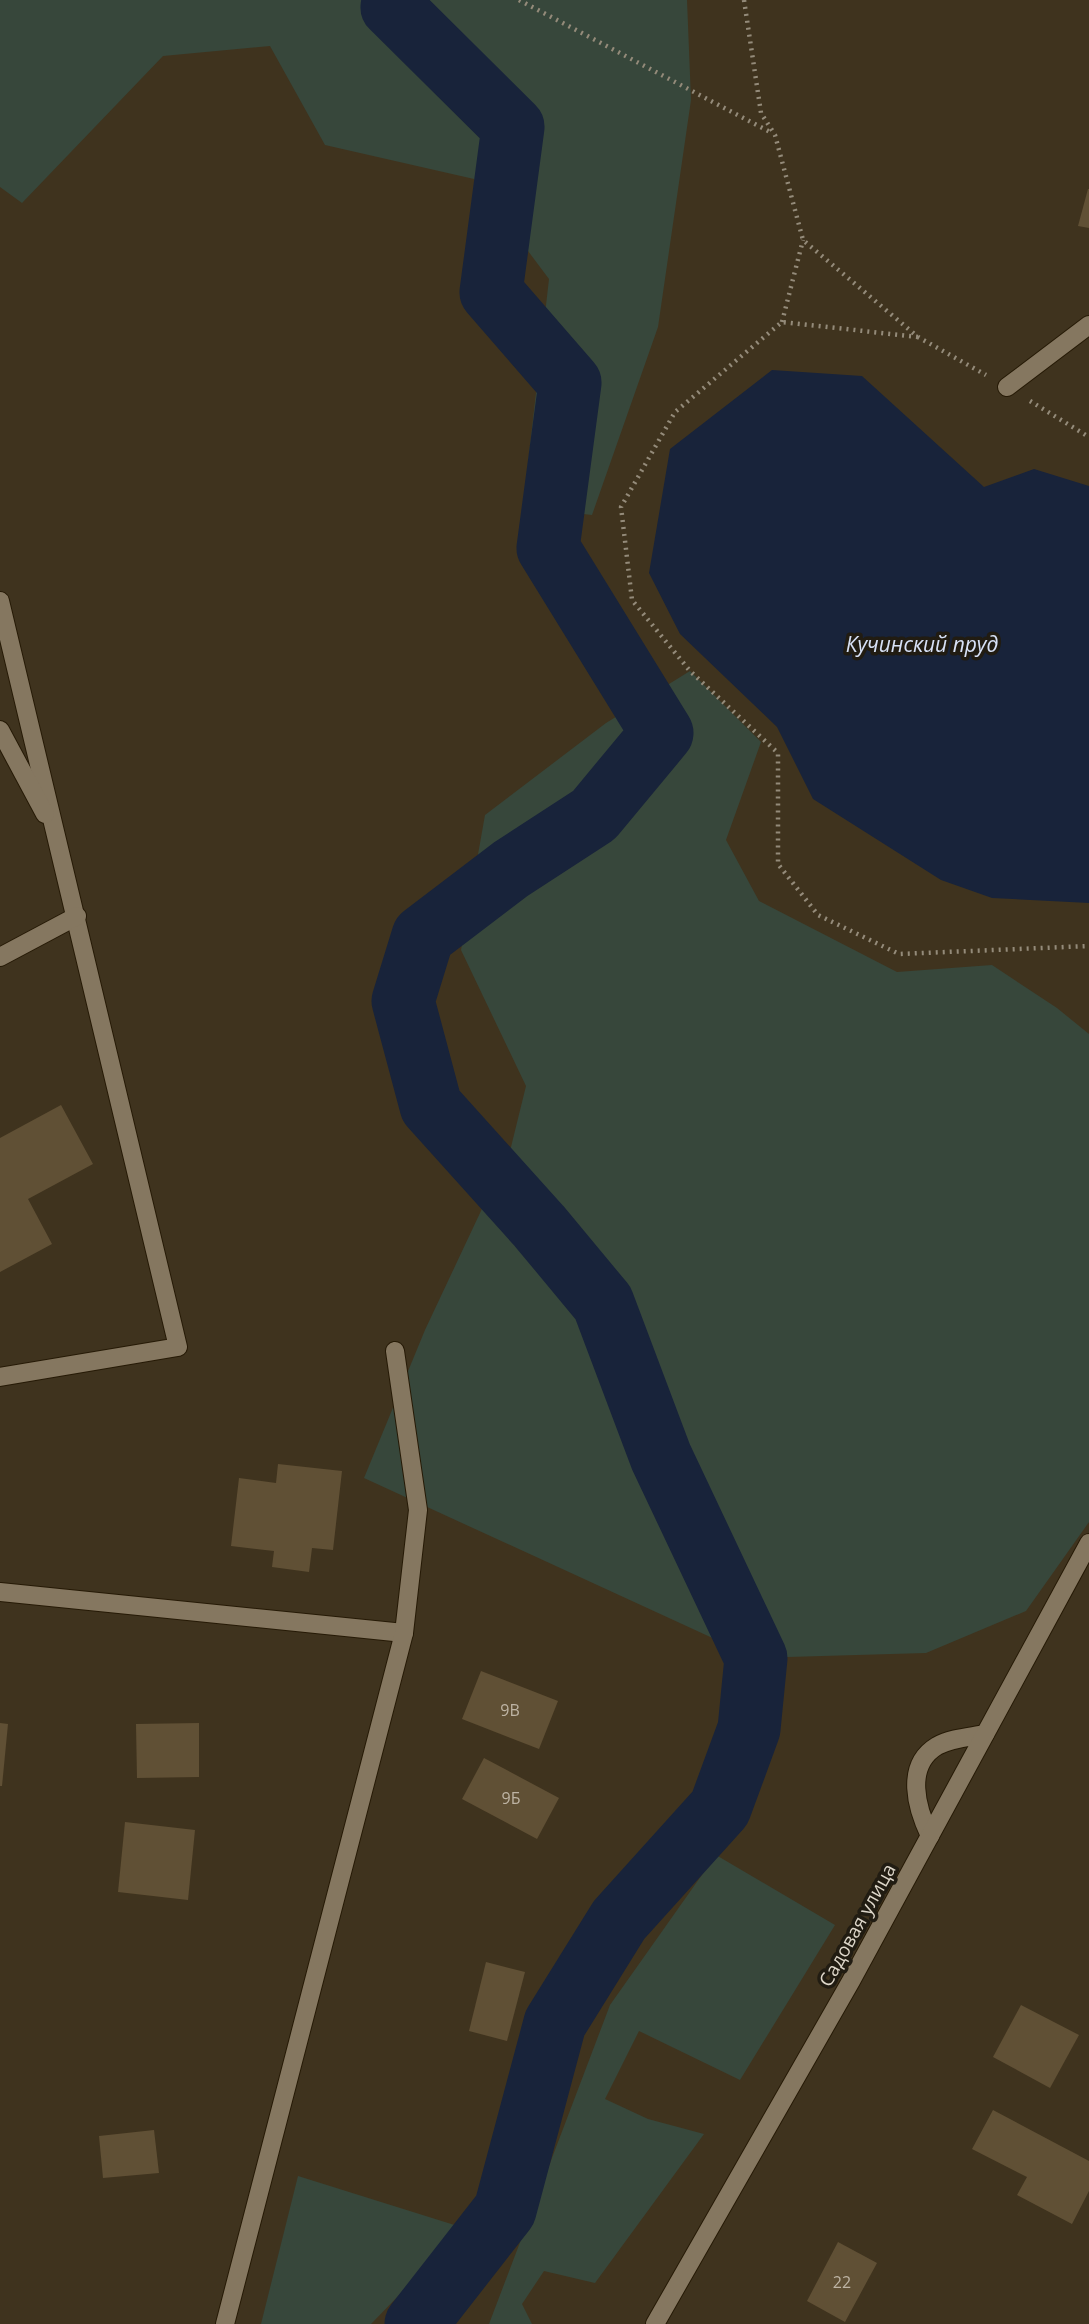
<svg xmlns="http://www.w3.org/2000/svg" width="1089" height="2324" viewBox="0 0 1089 2324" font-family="'Open Sans',sans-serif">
<rect width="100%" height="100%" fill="#3f331e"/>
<!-- green -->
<g fill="#37473b">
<path d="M0 0H687L691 100 658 327 592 515 523 507 549 279 474 179 325 145 270 46 163 56 22 203 0 187Z"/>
<path d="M690 671 761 742 726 840 759 901 897 972 992 965 1057 1008 1089 1034V1522L1026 1611 926 1653 756 1658 364 1478 425 1330 511 1147 526 1086 461 950 485 815 606 723Z"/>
<path d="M716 1855 835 1925 740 2080 639 2031 605 2099 648 2119 704 2134 595 2283 544 2271 522 2304 532 2324H489L610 2005Z"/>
<path d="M298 2176 464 2228 371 2324H261Z"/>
</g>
<!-- water -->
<path fill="#18233a" d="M772 370 862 376 984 487 1034 469 1089 486V903L992 898 941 880 813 799 777 727 680 634 649 573 670 449Z"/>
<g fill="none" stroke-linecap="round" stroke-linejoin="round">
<!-- river -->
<path stroke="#18233a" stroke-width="63" d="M393 0 392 7 513 127 491 292 570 383 548 548 662 733 594 815 511 869 423 936 403 1001 431 1106 539 1226 603 1303 661 1457 756 1658 749 1729 720 1808 619 1920 555 2023 505 2210 416 2324"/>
</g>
<!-- building -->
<g fill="#605035">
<path d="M1088 189H1089V228L1078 226Z"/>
<path d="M61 1105 93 1164 28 1199 52 1244 0 1272V1138Z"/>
<path d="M278 1464 342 1471 333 1550 312 1548 309 1572 272 1567 274 1551 231 1546 239 1478 276 1483Z"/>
<path d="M481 1671 558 1701 539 1749 462 1719Z"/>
<path d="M0 1723 8 1724 2 1786H0Z"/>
<path d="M199 1723V1777L137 1778 136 1724Z"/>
<path d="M484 1758 559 1798 537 1839 462 1799Z"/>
<path d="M125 1822 195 1830 188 1900 118 1892Z"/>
<path d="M486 1962 525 1972 507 2041 469 2031Z"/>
<path d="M1021 2005 1079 2035 1050 2088 993 2057Z"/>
<path d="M993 2110 1089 2161V2191L1072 2224 1017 2195 1027 2177 972 2149Z"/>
<path d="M154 2130 159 2173 103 2178 99 2136Z"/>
<path d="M838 2242 877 2263 845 2322 807 2301Z"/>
</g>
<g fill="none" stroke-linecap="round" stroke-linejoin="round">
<!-- minor casing -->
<g stroke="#261a06" stroke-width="20">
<g id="minor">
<path d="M1007 387 1089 325"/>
<path d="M0 601 178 1347 0 1377"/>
<path d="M0 730 45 814"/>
<path d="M0 957 77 916"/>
<path d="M0 1592 404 1633"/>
<path d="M930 1836C917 1809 904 1766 937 1746 951 1738 970 1737 985 1734"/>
<path d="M225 2324 404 1633 418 1510 395 1351"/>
<path d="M655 2324 851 1981 1089 1543"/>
</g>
</g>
<!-- path -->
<g stroke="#948b7a" stroke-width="4.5" stroke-dasharray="2 5" stroke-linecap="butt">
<path d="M519 0 772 133"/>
<path d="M744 0 761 113 775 135 803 240 918 337 986 375"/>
<path d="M782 322 803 240"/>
<path d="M918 337 782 322 675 412 621 507 632 600 690 671 778 753V864L818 915 899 954 1089 946"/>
<path d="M1030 401 1089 437"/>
</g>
<!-- minor -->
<use href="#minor" stroke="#857760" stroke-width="18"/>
</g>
<g text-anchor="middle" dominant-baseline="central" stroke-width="7" stroke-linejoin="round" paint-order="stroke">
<!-- number labels -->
<g font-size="16" fill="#beb4a4">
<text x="510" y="1710">9В</text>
<text x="511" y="1798">9Б</text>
<text x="842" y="2282">22</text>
</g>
<!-- street labels -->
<g font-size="19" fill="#ddd6c9" stroke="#211c12">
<text transform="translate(857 1925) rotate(-61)">Садовая улица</text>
</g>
<!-- water labels -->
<g font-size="21" font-style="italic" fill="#d7e1f6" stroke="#211c12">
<text x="922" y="644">Кучинский пруд</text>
</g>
</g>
</svg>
